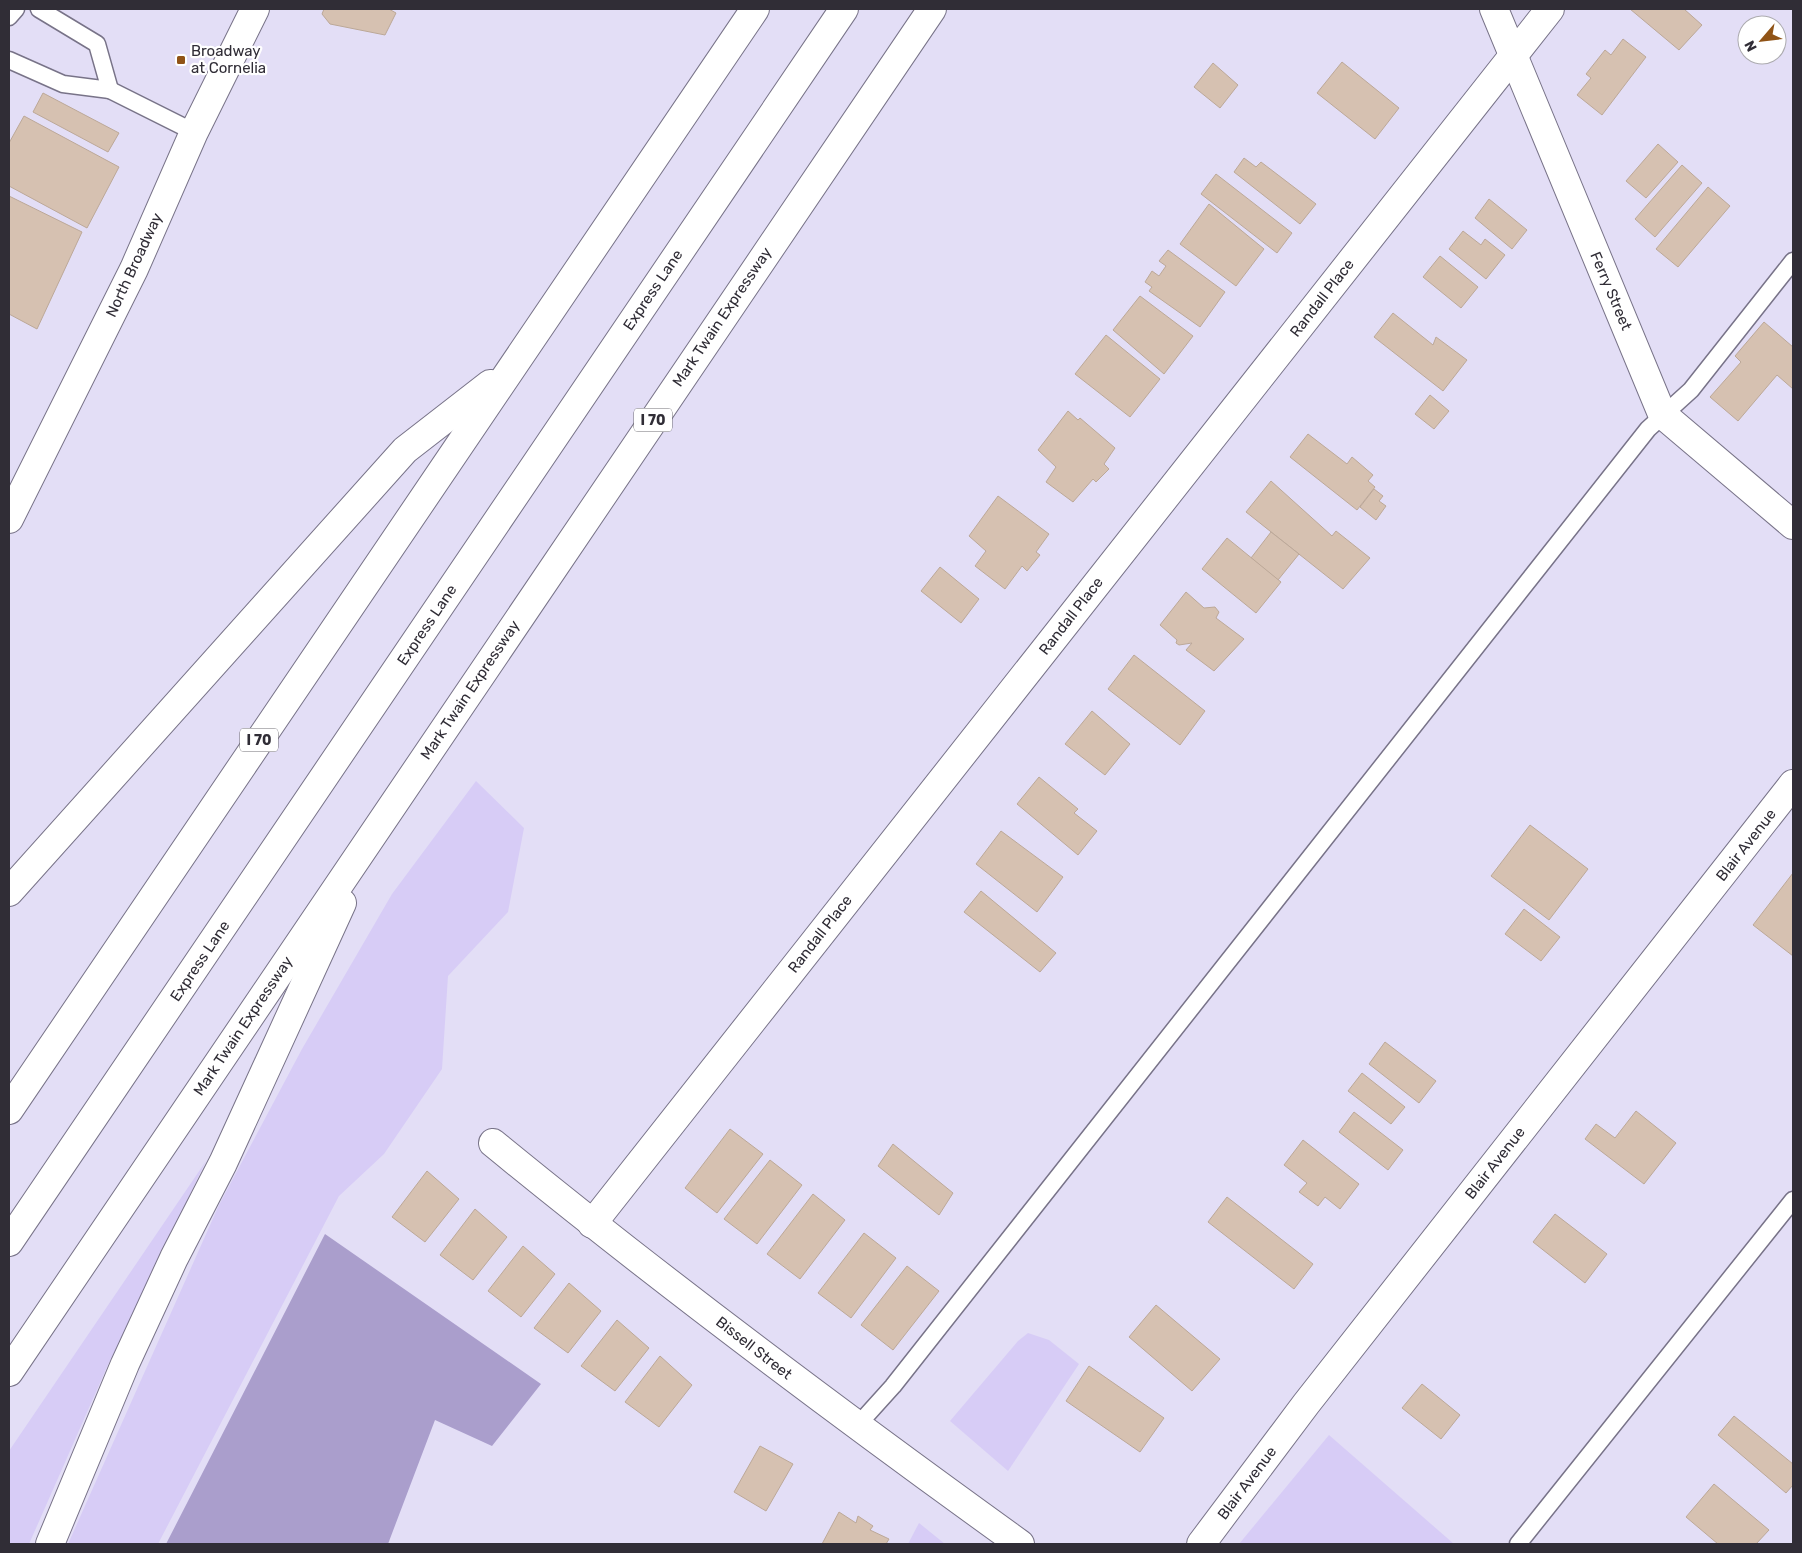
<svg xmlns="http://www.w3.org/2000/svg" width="1802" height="1553" viewBox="0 0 1802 1553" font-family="Rubik,sans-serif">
<rect width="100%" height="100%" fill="#e3def6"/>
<!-- green -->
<g fill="#d7ccf6">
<path d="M476 781 524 828 508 912 448 976 442 1069 384 1154 339 1196 158 1544H68L219 1205 302 1049 392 894Z"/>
<path d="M206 1161 107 1367 29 1544H9V1451Z"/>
<path d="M1028 1333 1049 1340 1079 1364 1008 1471 950 1421 1018 1341Z"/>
<path d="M1329 1435 1454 1544H1239Z"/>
<path d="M919 1523 945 1544H908Z"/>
</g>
<!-- forest -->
<path fill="#aa9ecc" d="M325 1234 541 1384 492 1446 435 1420 388 1544H166Z"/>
<!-- building -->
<g fill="#d6c1b1" stroke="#bca898">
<path d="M324 9H389L396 13 385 35 330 24 322 14Z"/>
<path d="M1630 9H1684L1702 25 1679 50Z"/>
<path d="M1623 39 1646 57 1602 115 1577 95 1591 78 1586 74 1605 50 1611 55Z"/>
<path d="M1342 62 1399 108 1375 139 1317 93Z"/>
<path d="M1213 63 1238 85 1220 108 1194 87Z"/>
<path d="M43 93 119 133 108 152 33 112Z"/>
<path d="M24 116 119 167 87 228 9 186V143Z"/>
<path d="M1658 144 1678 162 1646 198 1626 181Z"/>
<path d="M1244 158 1256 167 1261 162 1316 204 1300 224 1234 172Z"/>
<path d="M1682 165 1702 183 1655 237 1635 219Z"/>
<path d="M1216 174 1292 233 1277 253 1201 194Z"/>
<path d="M1708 187 1730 206 1678 267 1656 249Z"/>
<path d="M9 196 82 232 37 329 9 314Z"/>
<path d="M1489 199 1527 230 1512 249 1475 218Z"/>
<path d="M1209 204 1264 249 1236 286 1180 244Z"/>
<path d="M1463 231 1481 245 1485 239 1505 255 1486 279 1449 249Z"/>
<path d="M1168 250 1225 292 1200 327 1149 291 1152 287 1145 282 1152 271 1159 276 1166 266 1159 261Z"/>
<path d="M1440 256 1478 287 1461 308 1423 277Z"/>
<path d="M1140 296 1193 336 1164 374 1113 330Z"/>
<path d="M1393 313 1433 345 1436 337 1467 360 1443 391 1374 337Z"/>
<path d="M1764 322 1793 347V389L1777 375 1738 421 1710 397 1741 362 1735 356Z"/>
<path d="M1106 335 1160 379 1130 417 1075 374Z"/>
<path d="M1430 395 1449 411 1434 429 1415 414Z"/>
<path d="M1068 411 1078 420 1080 418 1115 448 1104 464 1109 469 1096 482 1093 479 1073 502 1046 482 1056 467 1038 450Z"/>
<path d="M1308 434 1347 464 1352 457 1373 475 1368 481 1375 487 1357 510 1290 457Z"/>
<path d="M1271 481 1332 536 1336 531 1370 558 1343 589 1246 512Z"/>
<path d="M1374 489 1383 496 1379 501 1386 506 1376 520 1360 507Z"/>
<path d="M998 496 1049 534 1036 552 1040 555 1027 571 1022 566 1005 589 975 566 986 551 969 536Z"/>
<path d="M1271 532 1299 554 1278 580 1251 558Z"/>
<path d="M1227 538 1281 582 1256 613 1202 569Z"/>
<path d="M940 567 979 599 961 623 921 591Z"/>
<path d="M1186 592 1204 608 1215 607 1219 612 1216 618 1244 639 1214 671 1186 650 1192 643 1179 645 1176 643 1177 640 1160 625Z"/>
<path d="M1134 655 1205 711 1180 745 1108 689Z"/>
<path d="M1092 711 1130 744 1105 775 1065 744Z"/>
<path d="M1039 777 1078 809 1074 813 1097 831 1078 855 1017 804Z"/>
<path d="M1530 825 1588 869 1549 920 1491 876Z"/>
<path d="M1001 831 1063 877 1037 912 976 864Z"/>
<path d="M1793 873V956L1753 925Z"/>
<path d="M981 891 1056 953 1040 972 964 912Z"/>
<path d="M1524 909 1560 937 1541 961 1505 934Z"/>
<path d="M1385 1042 1436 1081 1419 1103 1369 1064Z"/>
<path d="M1362 1073 1405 1107 1391 1124 1348 1091Z"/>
<path d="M1636 1111 1676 1143 1644 1184 1585 1139 1596 1124 1615 1138Z"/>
<path d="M1354 1112 1403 1150 1388 1170 1339 1132Z"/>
<path d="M730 1129 763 1154 717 1213 685 1188Z"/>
<path d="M1303 1140 1359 1184 1340 1209 1325 1197 1318 1206 1299 1192 1307 1183 1284 1165Z"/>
<path d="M893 1144 953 1193 939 1215 878 1166Z"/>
<path d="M770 1160 802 1185 757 1244 724 1219Z"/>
<path d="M427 1171 459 1199 425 1242 392 1217Z"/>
<path d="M813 1194 845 1220 800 1279 767 1254Z"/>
<path d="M1227 1197 1313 1264 1294 1289 1208 1222Z"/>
<path d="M475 1209 507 1237 473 1280 440 1255Z"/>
<path d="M1555 1214 1607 1254 1585 1283 1533 1242Z"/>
<path d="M864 1233 896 1258 851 1318 818 1293Z"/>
<path d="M523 1246 555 1274 521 1317 488 1291Z"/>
<path d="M907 1266 939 1291 893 1350 861 1325Z"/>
<path d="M569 1283 601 1311 568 1353 534 1328Z"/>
<path d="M1156 1305 1220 1359 1192 1391 1129 1337Z"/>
<path d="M617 1320 649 1348 615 1391 581 1366Z"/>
<path d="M660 1356 692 1385 659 1427 625 1402Z"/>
<path d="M1089 1366 1164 1418 1140 1452 1066 1401Z"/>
<path d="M1422 1384 1460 1415 1441 1439 1402 1408Z"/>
<path d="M1734 1416 1793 1464V1485L1786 1493 1718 1435Z"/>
<path d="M760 1446 793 1464 766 1511 734 1492Z"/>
<path d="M1714 1484 1769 1530 1756 1544H1718L1686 1517Z"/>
<path d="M839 1512 856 1523 858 1516 873 1526 870 1530 889 1539 886 1544H822Z"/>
</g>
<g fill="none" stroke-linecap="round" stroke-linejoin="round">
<!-- lane casing -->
<g stroke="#787388" stroke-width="19">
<g id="lane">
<path d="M9 17 16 9"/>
<path d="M9 60 63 84 110 90 97 44 39 9"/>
<path d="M110 90 194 132"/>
<path d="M856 1427 893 1386 1648 429 1691 390 1793 261"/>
<path d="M1518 1544 1793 1200"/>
</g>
</g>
<!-- street casing -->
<g stroke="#787388" stroke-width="30">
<g id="street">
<path d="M1494 9 1662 414 1793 525"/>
<path d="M493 1143C664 1283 841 1415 1020 1544"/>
<path d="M592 1224 1550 9"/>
<path d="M1201 1544 1306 1404 1793 784"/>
</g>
</g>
<!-- secondary casing -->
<g stroke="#787388" stroke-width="30">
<path id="secondary" d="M9 519 134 269 194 132 255 9"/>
</g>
<!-- highway casing -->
<g stroke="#787388" stroke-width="30">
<g id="highway">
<path d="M9 892 405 450 490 384"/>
<path d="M9 1110 755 9"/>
<path d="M9 1242 844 9"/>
<path d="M9 1372 932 9"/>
<path d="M50 1544 125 1364 174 1258 223 1163 342 903"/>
</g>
</g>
<!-- lane -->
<use href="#lane" stroke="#fff" stroke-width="16"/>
<!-- street -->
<use href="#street" stroke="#fff" stroke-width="28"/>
<!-- secondary -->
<use href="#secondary" stroke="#fff" stroke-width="28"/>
<!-- highway -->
<use href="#highway" stroke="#fff" stroke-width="28"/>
</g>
<!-- markers -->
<rect fill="#905316" stroke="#fff" stroke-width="2" x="176" y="55" width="10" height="10" rx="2.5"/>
<g text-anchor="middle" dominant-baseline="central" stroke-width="4.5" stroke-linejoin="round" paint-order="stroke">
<!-- shield labels -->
<g fill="#fff" stroke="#6e6c72" stroke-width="1">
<rect x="634" y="408.5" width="38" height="23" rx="4"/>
<rect x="240" y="728.5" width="38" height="23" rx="4"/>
</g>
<g font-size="14" font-weight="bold" fill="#302d36">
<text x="653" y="420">I 70</text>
<text x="259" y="740">I 70</text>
</g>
<!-- poi labels -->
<g font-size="15" fill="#302d36" stroke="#fff" text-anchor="start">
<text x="191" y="51">Broadway<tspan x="191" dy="17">at Cornelia</tspan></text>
</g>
<!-- street labels -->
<g font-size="15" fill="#302d36" stroke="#fff">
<text transform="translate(134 265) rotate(-65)">North Broadway</text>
<text transform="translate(653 290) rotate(-56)">Express Lane</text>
<text transform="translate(1611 291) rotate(67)">Ferry Street</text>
<text transform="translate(1322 298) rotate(-52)">Randall Place</text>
<text transform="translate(722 317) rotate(-56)">Mark Twain Expressway</text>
<text transform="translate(1071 616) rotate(-52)">Randall Place</text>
<text transform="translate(427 625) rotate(-56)">Express Lane</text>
<text transform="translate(470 690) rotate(-56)">Mark Twain Expressway</text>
<text transform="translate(1746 845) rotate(-52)">Blair Avenue</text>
<text transform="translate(820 934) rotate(-52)">Randall Place</text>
<text transform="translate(200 961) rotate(-56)">Express Lane</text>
<text transform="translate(243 1026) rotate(-56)">Mark Twain Expressway</text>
<text transform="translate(1495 1163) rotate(-52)">Blair Avenue</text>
<text transform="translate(754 1348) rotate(38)">Bissell Street</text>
<text transform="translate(1247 1483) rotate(-53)">Blair Avenue</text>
</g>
</g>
<!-- border -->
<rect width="1802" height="1553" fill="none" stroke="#302d36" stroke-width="20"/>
<!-- north arrow -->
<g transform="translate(1762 40) rotate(242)"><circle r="24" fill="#ffffff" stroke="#acabaf"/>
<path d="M0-4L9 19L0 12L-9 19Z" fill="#905316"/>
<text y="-8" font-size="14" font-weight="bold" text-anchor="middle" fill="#302d36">N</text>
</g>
</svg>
